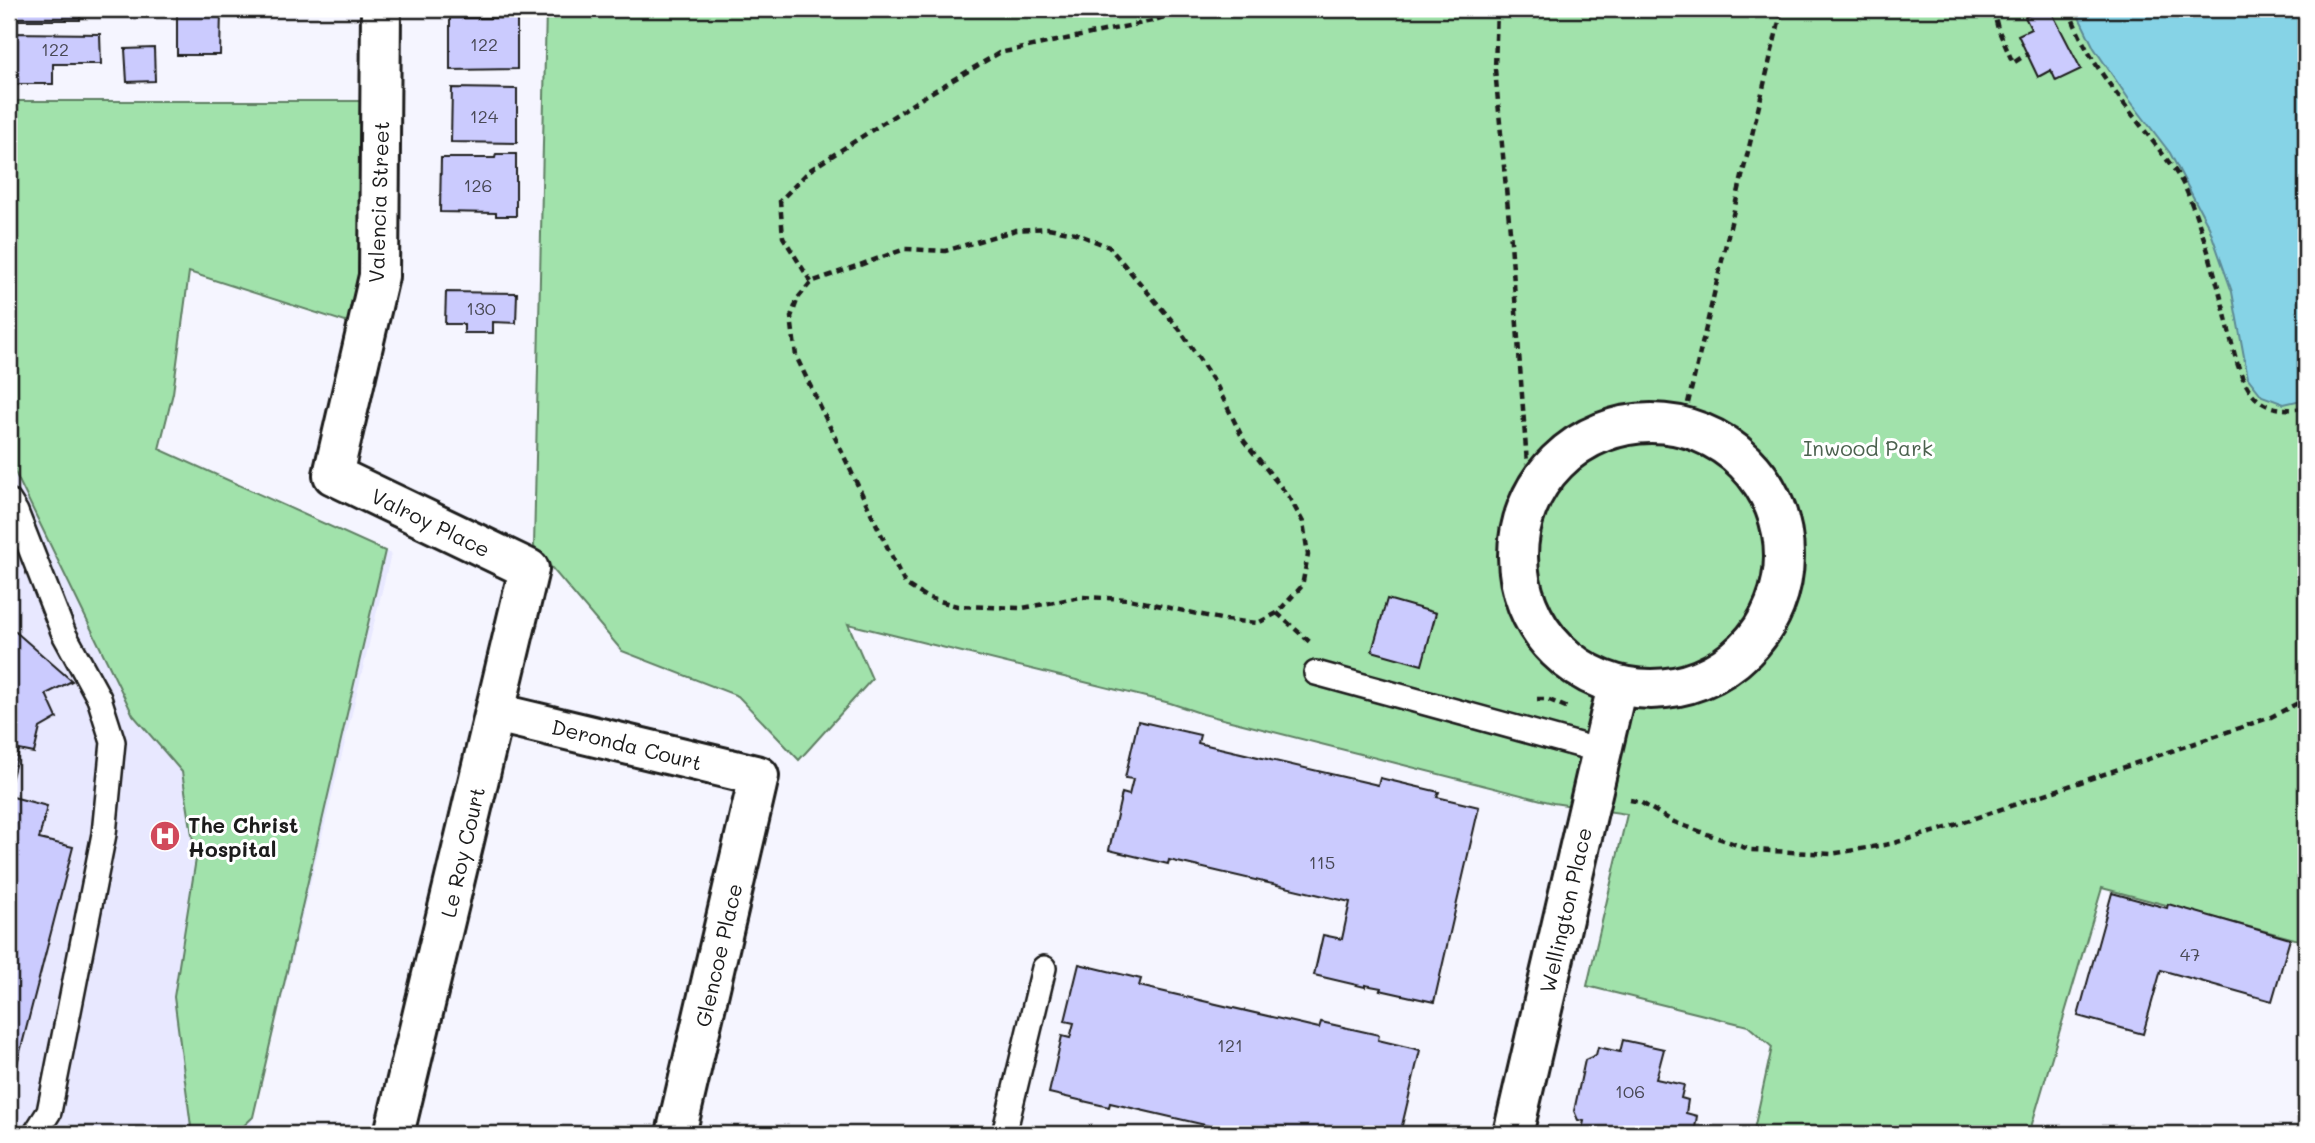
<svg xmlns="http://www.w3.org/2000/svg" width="2315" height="1143" viewBox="0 0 2315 1143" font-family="Mali,sans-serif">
<rect width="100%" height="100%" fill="#f5f5ff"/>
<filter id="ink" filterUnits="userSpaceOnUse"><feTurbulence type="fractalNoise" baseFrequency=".0143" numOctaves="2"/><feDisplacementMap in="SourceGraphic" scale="14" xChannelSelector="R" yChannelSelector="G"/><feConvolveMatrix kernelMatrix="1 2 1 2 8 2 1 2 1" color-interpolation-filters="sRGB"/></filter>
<g filter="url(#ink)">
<!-- built -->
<path fill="#e8e8ff" d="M9 320 173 393 159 450 391 554 249 1134H9Z"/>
<!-- green -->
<g fill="#a1e2ab" stroke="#5e7f64" stroke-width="2">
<path d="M546 9H2306V942L2102 888 2029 1134H1753L1772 1047 1748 1026 1587 986 1627 814 1553 803 1203 714 1170 703 848 624 872 679 799 760 738 696 622 651 534 547Z"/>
<path d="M9 101H381L367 329 189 272 173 393 159 449 385 551 253 1117 235 1134H192L174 997 196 859 182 772 133 715 9 460Z"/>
</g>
<!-- water -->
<path fill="#86d3e6" stroke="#5c8a95" stroke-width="2" d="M2075 9H2306V399L2284 404 2262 396 2248 378 2232 292 2209 227 2170 153 2128 98 2094 48Z"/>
<!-- building -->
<g fill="#cbcbfe" stroke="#1c1c1c" stroke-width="2">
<rect x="12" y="9" width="68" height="11"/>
<path d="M177 9H221L220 55H177Z"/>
<path d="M2043 9H2050L2081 69 2056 81 2051 70 2038 77 2018 35 2031 29 2025 17Z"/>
<path d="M450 18H517V69L450 70Z"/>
<path d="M9 33 100 34 101 64H53V84H9Z"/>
<path d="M154 48 155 81 127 82 125 49Z"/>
<path d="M452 88 517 89V143L451 142Z"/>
<path d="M496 154H516V216H496V213L440 212 441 158H495Z"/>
<path d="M446 292 517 293 516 323 493 322V333H464V324H445Z"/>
<path d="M9 521 20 532 9 544Z"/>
<path d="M1387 599 1436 613 1422 665 1372 651Z"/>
<path d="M9 626 72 681 46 694 57 718 40 728 34 753 19 750 9 789Z"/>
<path d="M1138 721 1200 735 1198 743 1378 785 1380 778 1439 792 1437 797 1479 807 1434 1002 1380 990 1381 988 1365 985V987L1314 975 1323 935 1342 939 1350 902 1169 860 1168 864 1109 850 1122 793 1129 795 1133 779 1125 778Z"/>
<path d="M9 796 47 806 39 839 73 847 9 1095Z"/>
<path d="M2112 893 2167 908 2168 904 2290 939 2272 1001 2161 970 2143 1034 2078 1016Z"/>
<path d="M1079 964 1141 979 1139 986 1319 1028 1321 1022 1379 1035 1378 1040 1420 1050 1400 1134H1244L1110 1103 1109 1107 1049 1093 1062 1036 1070 1038 1074 1023 1065 1021Z"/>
<path d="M1623 1040 1664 1049 1656 1079 1684 1085 1681 1098 1688 1100 1686 1113 1697 1116 1694 1134H1581L1584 1121 1578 1120 1574 1111 1585 1060 1596 1055 1598 1047 1620 1052Z"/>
</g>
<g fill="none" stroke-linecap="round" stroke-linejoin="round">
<!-- lane casing -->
<g stroke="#1c1c1c" stroke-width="28">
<g id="lane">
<path d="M9 501 16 512 64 634 99 698 113 742 104 834 49 1112 35 1134"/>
<path d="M1316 673 1601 751"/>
<path d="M1004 1134 1044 968"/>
</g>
</g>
<!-- street casing -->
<g stroke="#1c1c1c" stroke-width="44">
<g id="street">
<path d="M381 9 379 276 333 475 529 569 394 1134"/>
<circle cx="1651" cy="556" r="133"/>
<path d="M496 713 759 776 676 1134"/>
<path d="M1513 1134 1617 686"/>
</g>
</g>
<!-- path -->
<g stroke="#1c1c1c" stroke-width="4.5" stroke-dasharray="7 5" stroke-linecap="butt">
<path d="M1497 9 1495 69 1511 242 1527 464"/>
<path d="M1993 9 1998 29 2013 63 2027 54"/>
<path d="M2069 9C2085 58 2120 98 2151 139 2163 155 2179 173 2187 192 2203 231 2215 273 2225 314 2231 338 2235 365 2247 386 2260 410 2281 411 2306 408"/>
<path d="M1048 228 1075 233 1109 247 1180 330 1217 386 1244 441 1289 497 1303 522 1308 555 1302 586 1277 613 1258 623 1225 620 1129 599 1081 597 1023 608 957 606 926 597 905 584 796 356 791 317 798 298 811 282 905 249 945 251 1016 230Z"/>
<path d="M811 282 783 237 780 201 810 170 922 98 999 53 1152 21 1187 9"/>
<path d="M1688 403 1782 9"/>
<path d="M1277 613 1311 643"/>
<path d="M1537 699H1547L1568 708"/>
<path d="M1630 800 1640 802 1674 822 1751 850 1831 854 1890 844 1937 831 2271 717 2306 699"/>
</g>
<!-- lane -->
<use href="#lane" stroke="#fff" stroke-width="23"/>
<!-- street -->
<use href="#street" stroke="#fff" stroke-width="38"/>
</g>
</g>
<!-- icons -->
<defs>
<g id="hospital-disc" transform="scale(1.575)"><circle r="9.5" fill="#d1495b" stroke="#fff"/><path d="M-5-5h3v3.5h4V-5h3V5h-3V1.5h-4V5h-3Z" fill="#fff"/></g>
</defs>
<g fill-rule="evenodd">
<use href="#hospital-disc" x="165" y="836"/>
</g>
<g text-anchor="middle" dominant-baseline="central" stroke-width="6" stroke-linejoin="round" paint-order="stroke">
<!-- number labels -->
<g font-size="18" fill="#484854">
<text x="484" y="44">122</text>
<text x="55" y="49">122</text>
<text x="484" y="116">124</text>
<text x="478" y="185">126</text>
<text x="481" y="308">130</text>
<text x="1322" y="862">115</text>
<text x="2190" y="954">47</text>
<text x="1230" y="1045">121</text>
<text x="1630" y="1091">106</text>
</g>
<!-- street labels -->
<g font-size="21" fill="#1c1c1c" stroke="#fff">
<text transform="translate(378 202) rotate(-88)">Valencia Street</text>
<text transform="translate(431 522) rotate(26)">Valroy Place</text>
<text transform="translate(627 744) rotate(14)">Deronda Court</text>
<text transform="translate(462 852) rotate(-77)">Le Roy Court</text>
<text transform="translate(1565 910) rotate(-77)">Wellington Place</text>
<text transform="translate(718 955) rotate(-77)">Glencoe Place</text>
</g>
<!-- park labels -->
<g font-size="21" fill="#4b614e" stroke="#fff">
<text x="1868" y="447">Inwood Park</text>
</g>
<!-- poi labels -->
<g font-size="21" font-weight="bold" fill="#1c1c1c" stroke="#fff" text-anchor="start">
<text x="188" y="824">The Christ<tspan x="188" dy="24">Hospital</tspan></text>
</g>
</g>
<!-- margin -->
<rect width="2315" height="1143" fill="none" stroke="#fff" stroke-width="35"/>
<rect x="18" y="18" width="2280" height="1108" fill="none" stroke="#1c1c1c" stroke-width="2.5" filter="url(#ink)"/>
</svg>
